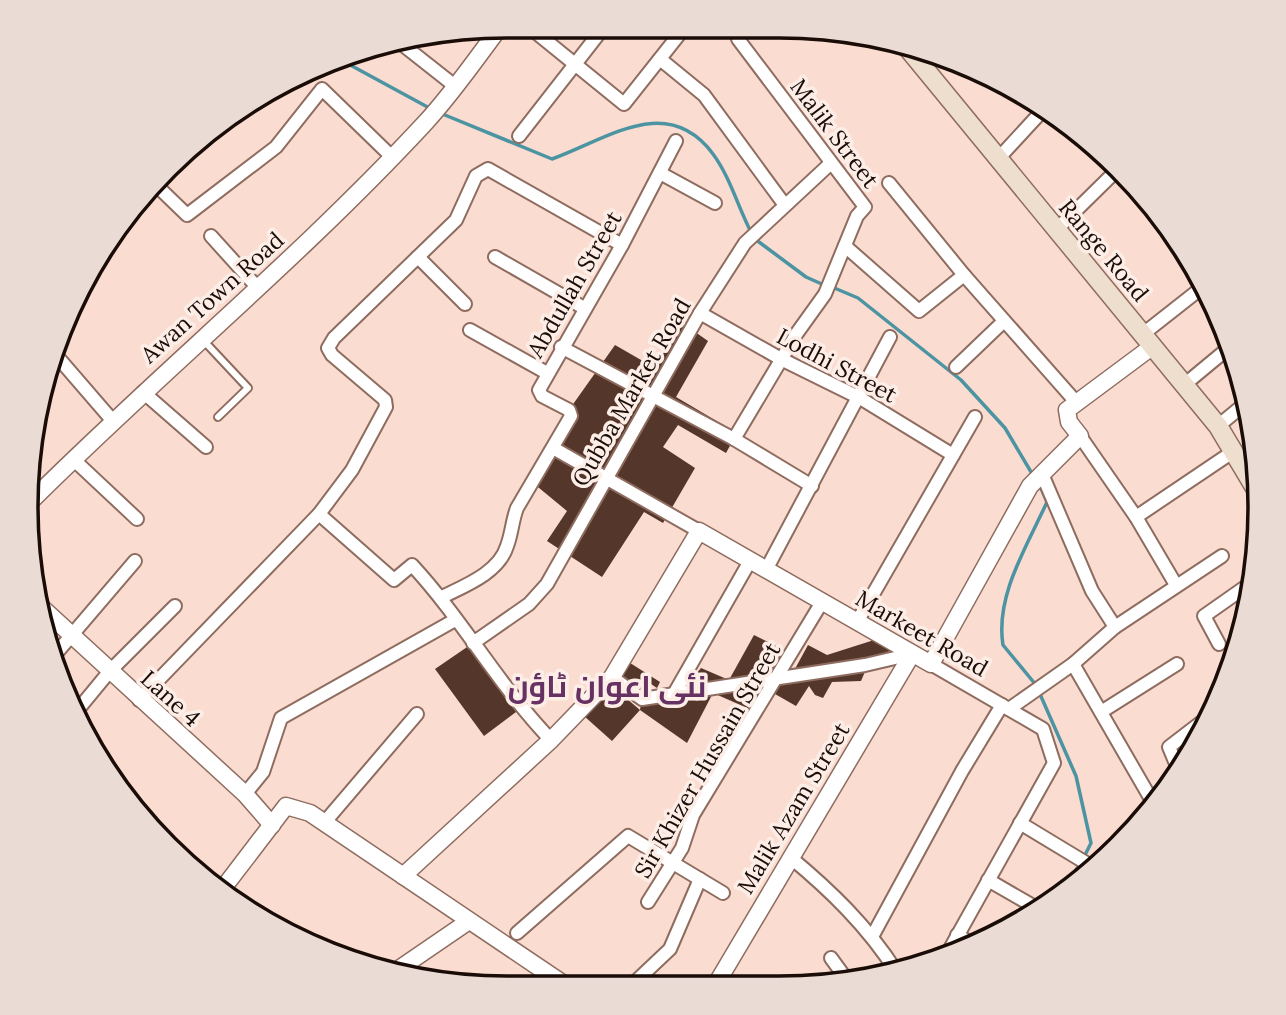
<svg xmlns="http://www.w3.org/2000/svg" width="1286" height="1015" viewBox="0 0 1286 1015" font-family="Lora,Cairo,serif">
<rect width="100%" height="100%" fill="#fbdcd0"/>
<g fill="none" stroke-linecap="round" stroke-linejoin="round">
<!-- stream -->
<g stroke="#4d94a3" stroke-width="3.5">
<path d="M341 60 433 110"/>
<path d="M440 113 552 159C606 140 667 92 713 154 730 177 738 207 751 232"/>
<path d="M755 239 806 277 824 285"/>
<path d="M832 287 858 298 961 380 1005 428 1034 477"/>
<path d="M1039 483 1047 502C1027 546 995 596 1003 645L1036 685 1076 776 1091 843 1084 857"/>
<path d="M1057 897 1080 864"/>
</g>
</g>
<!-- building -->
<g fill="#54362a">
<path d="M681 322 708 341 676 397 737 433 726 453 678 425 663 447 695 468 663 523 644 512 602 577 547 541 567 511 527 478 559 424 615 345 655 368Z"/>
<path d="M873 634 891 645 890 651 865 664 867 667 861 681 832 682 823 698 815 695 809 686 796 706 768 690 790 678 808 645 827 655 871 641Z"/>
<path d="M754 635 788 652 774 678 729 680Z"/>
<path d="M473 643 520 709 484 736 435 669Z"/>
<path d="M627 661 660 682 657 688 651 684 647 692 643 690 640 694 618 674Z"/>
<path d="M701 668 729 680 685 687Z"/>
<path d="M612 686 640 710 612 741 584 716Z"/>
<path d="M747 687 760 693 752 710 713 693Z"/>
<path d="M713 693 687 743 640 710 641 703Z"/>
</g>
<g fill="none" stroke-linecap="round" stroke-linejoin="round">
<!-- service casing -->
<g stroke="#8e6c5f" stroke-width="10">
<path id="service" d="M203 340 248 388 218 417"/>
</g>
<!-- minor casing -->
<g stroke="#8e6c5f" stroke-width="16">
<g id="minor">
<path d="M528 26 624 104 685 27"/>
<path d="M398 41 455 86"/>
<path d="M660 59 704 95 784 204"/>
<path d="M519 136 604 27"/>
<path d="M997 160 1044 109"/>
<path d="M660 173 715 203"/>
<path d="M889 183 964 275 1076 402"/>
<path d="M155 184 187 215 191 212 276 147 322 89 392 157"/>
<path d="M1056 230 1116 171"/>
<path d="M211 236 257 287"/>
<path d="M107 245 109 246"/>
<path d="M845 246 919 311 964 275"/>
<path d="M418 257 465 304"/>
<path d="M495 257 584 308"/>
<path d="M700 313 781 359 860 398 953 455"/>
<path d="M470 330 547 373"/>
<path d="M1143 334 1204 286"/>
<path d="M561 347 734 439 812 486"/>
<path d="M55 354 112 420"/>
<path d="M956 367 1004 321"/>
<path d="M1184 385 1231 346"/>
<path d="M143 392 206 447"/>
<path d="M1218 426 1246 403"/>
<path d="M1080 436 1136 517 1176 585"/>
<path d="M734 439 797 333 825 294 857 216 865 207 738 39"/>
<path d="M553 448 699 531"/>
<path d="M73 459 137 519"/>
<path d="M1042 474 1092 591 1115 627"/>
<path d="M319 514 394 580 412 565C463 620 499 686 551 740"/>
<path d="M1136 517 1234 451"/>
<path d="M766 570 890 337"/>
<path d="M442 597C464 586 499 573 507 546 512 533 512 521 517 508L571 416 569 410 542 396 539 390 622 245 676 141"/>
<path d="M857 622 975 417"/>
<path d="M473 643 529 604 547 584 700 313 745 243 831 163"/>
<path d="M1219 644 1204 616 1251 583"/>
<path d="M53 657 135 561"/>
<path d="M931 664 1043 729 1054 763 945 958"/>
<path d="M1073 664 1155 806"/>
<path d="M612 677 642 699 865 665 912 654"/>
<path d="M674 694 750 561"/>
<path d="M139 700 319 514 352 470 386 407 385 400 332 355 328 348 334 338 456 220 476 176 488 169 622 245"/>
<path d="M1009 709 1073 664 1115 627 1222 556"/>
<path d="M76 712 109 672 175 606"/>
<path d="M1101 712 1177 664"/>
<path d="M1179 771 1169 747 1212 714"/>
<path d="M245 794 263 772 281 718 455 620"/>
<path d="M324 823 417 714"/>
<path d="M1020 823 1096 869"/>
<path d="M790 857C831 891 867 926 896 971"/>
<path d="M988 880 1040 910"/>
<path d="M648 902 682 848 693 815 822 602"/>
<path d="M517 933 628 836 723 893"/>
<path d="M873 935 962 771 1002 705"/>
<path d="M957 935 974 945"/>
<path d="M831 958 847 980"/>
<path d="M633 984 670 949 700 879"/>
</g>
</g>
<!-- tertiary casing -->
<g stroke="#8e6c5f" stroke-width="19">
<g id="tertiary">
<path d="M27 505C157 375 300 258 425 123 452 94 476 59 500 27"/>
<path d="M39 605 245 794 272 825"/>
<path d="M403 876 551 740 612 677 699 531 931 664 1030 486 1080 436 1069 422 1067 410 1153 346"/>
<path d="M221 891 286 806 310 813 562 983"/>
<path d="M393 973 469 921"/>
<path d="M715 986 912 654"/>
</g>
</g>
<!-- secondary casing -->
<g stroke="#8e6c5f" stroke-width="21">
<path id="secondary" d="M906 46 1218 426 1257 491"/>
</g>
<!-- service -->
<use href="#service" stroke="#fff" stroke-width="6"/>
<!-- minor -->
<use href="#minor" stroke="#fff" stroke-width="12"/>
<!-- tertiary -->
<use href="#tertiary" stroke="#fff" stroke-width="16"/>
<!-- secondary -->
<use href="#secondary" stroke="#eedece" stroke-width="18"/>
</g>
<g text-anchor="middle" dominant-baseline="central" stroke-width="7" stroke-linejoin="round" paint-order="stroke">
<!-- street labels -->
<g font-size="23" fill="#1a0d08" stroke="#fdede7">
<text transform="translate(835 133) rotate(53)">Malik Street</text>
<text transform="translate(1104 250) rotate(50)">Range Road</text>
<text transform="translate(574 284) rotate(-60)">Abdullah Street</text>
<text transform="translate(212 297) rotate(-42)">Awan Town Road</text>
<text transform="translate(837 365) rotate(28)">Lodhi Street</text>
<text transform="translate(631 392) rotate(-60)">Qubba Market Road</text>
<text transform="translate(922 633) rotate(30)">Markeet Road</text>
<text transform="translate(171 698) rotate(42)">Lane 4</text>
<text transform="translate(707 760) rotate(-60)">Sir Khizer Hussain Street</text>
<text transform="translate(793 808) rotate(-59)">Malik Azam Street</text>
</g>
<!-- district labels -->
<g font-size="30" font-weight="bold" fill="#663263" stroke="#fdede7">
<text x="607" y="686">نئی اعوان ٹاؤن</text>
</g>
</g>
<!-- crop -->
<path d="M0 0H1286V1015H0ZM507 38H779A469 469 0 0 1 1248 507V507A469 469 0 0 1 779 976H507A469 469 0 0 1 38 507V507A469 469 0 0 1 507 38Z" fill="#ebdbd5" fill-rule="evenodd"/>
<path fill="none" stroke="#1a0d08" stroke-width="3.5" d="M507 38H779A469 469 0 0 1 1248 507V507A469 469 0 0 1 779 976H507A469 469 0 0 1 38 507V507A469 469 0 0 1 507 38Z"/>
</svg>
